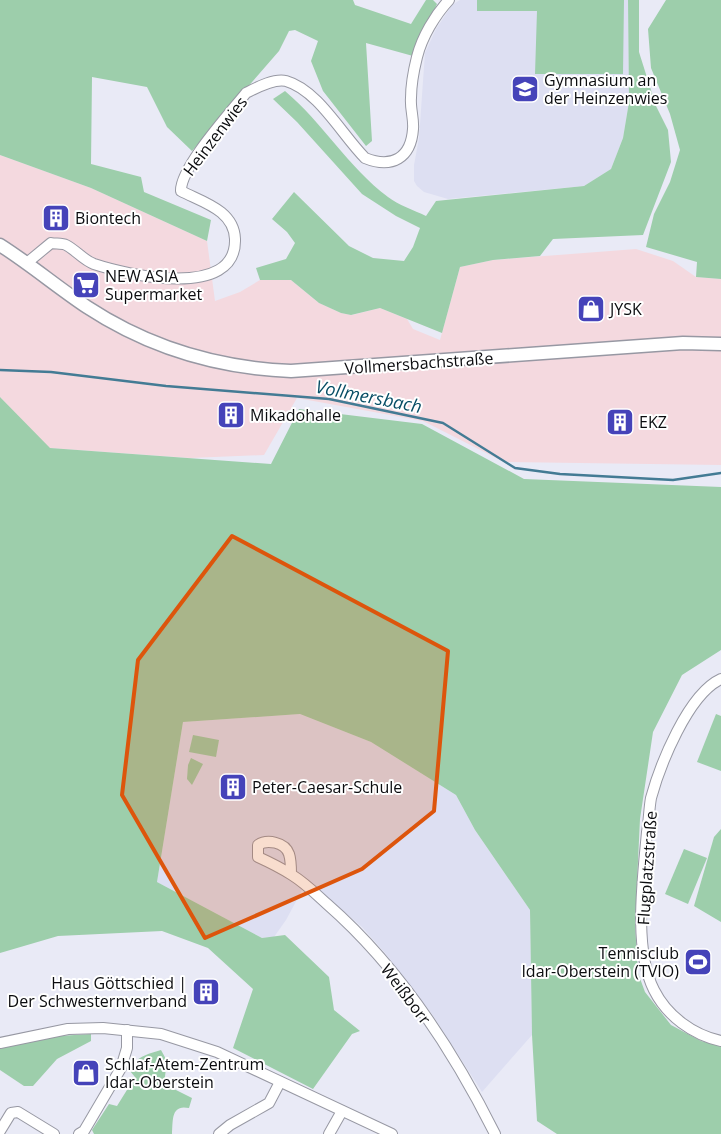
<svg xmlns="http://www.w3.org/2000/svg" width="721" height="1134" viewBox="0 0 721 1134" font-family="'Open Sans',sans-serif">
<rect width="100%" height="100%" fill="#e9eaf6"/>
<!-- commercial -->
<path fill="#f4d9df" d="M0 155 91 188 207 241 215 301 240 292 260 280H291L319 303 341 313 352 315 380 308 407 319 413 329 440 340 460 267 493 260 636 249 673 261 696 277 721 279V465L504 462 423 421 297 398 264 455 190 458 49 448 0 397Z"/>
<!-- built -->
<g fill="#dddff2">
<path d="M460 0H628L629 102 623 138 611 169 584 186 448 199 424 192 417 186 414 181V165L419 138 425 53 436 29 452 5Z"/>
<path d="M300 714 371 742 456 795 475 830 530 910 532 1035 482 1092 432 1014 385 953 362 927 307 881 286 920 274 937 262 938 157 882 183 722Z"/>
</g>
<!-- green -->
<g fill="#9dceab">
<path d="M0 0H353L355 5 411 24 426 0H433L437 4 413 56 366 43 372 141 366 146 323 91 311 61 318 41 295 30 289 31 279 51 192 151 167 127 147 87 92 77 91 164 141 177 144 192 211 220 207 241 91 188 0 155Z"/>
<path d="M477 0H624L623 74H535L537 11H477Z"/>
<path d="M628 0H639V52L656 106 668 130 671 162 643 235 553 239 540 256 493 260 460 267 442 333 380 308 351 315 341 313 319 303 291 280H260L256 268 286 259 295 243 287 232 272 219 294 192 349 246 373 258 404 261 413 247 420 228 396 216 362 194 297 122 273 99 285 91C323 123 348 167 388 197 398 205 414 210 426 216L436 201 584 186 611 169 623 138 629 102Z"/>
<path d="M666 0H721V279L696 277 697 262 646 247 654 214 670 182 680 150 670 114 651 68 648 29Z"/>
<path d="M0 397 50 448 271 464 299 409 422 424 524 479 721 487V650L682 675 653 732 640 819 635 924 638 973 645 992 671 1025 701 1041 721 1046V1134H557L537 1121 532 1035 530 910 475 830 456 795 371 742 300 714 183 722 157 882 262 938 285 935 329 977 334 1010 360 1031 352 1034 313 1089 233 1048 253 989 208 948 162 931 58 936 0 953Z"/>
<path d="M716 714 721 716V771L697 762Z"/>
<path d="M193 735 219 740 216 757 189 752Z"/>
<path d="M191 758 203 764 192 785 187 779 188 765Z"/>
<path d="M721 829V922L694 906 714 837Z"/>
<path d="M684 849 707 858 688 904 665 894Z"/>
<path d="M91 1034V1041L57 1059 33 1086H24L0 1070V1049L5 1047 58 1036Z"/>
<path d="M161 1050 167 1061 164 1084 192 1098 189 1108C171 1104 173 1120 172 1134H94L92 1130 109 1104 117 1106 135 1077 130 1071C134 1057 148 1054 161 1050Z"/>
</g>
<g fill="none" stroke-linecap="round" stroke-linejoin="round">
<!-- stream -->
<path stroke="#437b94" stroke-width="2.5" d="M0 370 51 372 166 386 329 399 443 423 515 468 560 474 673 480 721 473"/>
<!-- minor casing -->
<g stroke="#9798a3" stroke-width="12">
<g id="minor">
<path d="M28 262 51 243C55 244 62 243 66 245 76 250 83 260 94 264 127 275 237 300 235 239 234 210 202 202 181 191 180 168 230 113 246 93 256 88 274 78 286 81 318 90 342 135 365 158 392 169 411 158 413 129 414 119 410 108 411 98 411 85 414 69 417 57 422 37 435 15 449 0"/>
<path d="M721 679C688 694 660 765 651 798 649 809 649 821 647 832 643 877 633 949 654 990 667 1016 693 1035 721 1041"/>
<path d="M291 874C291 868 291 860 289 854 285 842 267 839 258 845V857C269 862 281 868 292 875 305 883 316 894 327 904 398 966 453 1050 495 1134"/>
<path d="M0 1043 68 1029 103 1028 161 1034 217 1052 392 1134"/>
<path d="M0 1131 11 1113 18 1112 54 1134"/>
<path d="M79 1134 84 1131 121 1068 127 1048V1030"/>
<path d="M219 1134 230 1125 269 1103 280 1082"/>
<path d="M329 1134 342 1111"/>
</g>
</g>
<!-- major casing -->
<g stroke="#9798a3" stroke-width="15">
<path id="major" d="M0 245C30 264 57 287 87 307 148 347 218 368 291 371L683 343 721 344"/>
</g>
<!-- minor -->
<use href="#minor" stroke="#fff" stroke-width="10"/>
<!-- major -->
<use href="#major" stroke="#fff" stroke-width="12"/>
</g>
<!-- marked area -->
<path fill="#dd550c" fill-opacity="0.2" stroke="#dd550c" stroke-width="4" stroke-linejoin="round" d="M232 536 448 651 434 811 362 869 205 938 122 795 138 660Z"/>
<!-- icons -->
<defs>
<g id="school-square" transform="scale(1.4375)"><rect x="-9" y="-9" width="18" height="18" rx="4" fill="#4543b9" stroke="#fff"/><path d="M0-5L7-2L0 1L-7-2ZM-4 1L0 2.5L4 1V4Q0 6-4 4Z" fill="#fff"/></g>
<g id="building-square" transform="scale(1.4375)"><rect x="-9" y="-9" width="18" height="18" rx="4" fill="#4543b9" stroke="#fff"/><path d="M-4-6H4V6H1V3H-1V6H-4ZM-2.5-4.3h1.7v1.8h-1.7ZM.8-4.3h1.7v1.8H.8ZM-2.5-1h1.7V.8h-1.7ZM.8-1h1.7V.8H.8Z" fill="#fff"/></g>
<g id="supermarket-square" transform="scale(1.4375)"><rect x="-9" y="-9" width="18" height="18" rx="4" fill="#4543b9" stroke="#fff"/><path d="M-6-5.5h2.5l.6 2H6L4.5 2H-2.5L-4.4-4H-6ZM-1.5 3.2a1.3 1.3 0 1 0 .1 0ZM3 3.2a1.3 1.3 0 1 0 .1 0Z" fill="#fff"/></g>
<g id="shop-square" transform="scale(1.4375)"><rect x="-9" y="-9" width="18" height="18" rx="4" fill="#4543b9" stroke="#fff"/><path d="M-5-2.5h2.3a2.7 3.5 0 0 1 5.4 0H5L5.5 6h-11ZM-1.5-2.5h3a1.5 2.3 0 0 0-3 0Z" fill="#fff"/></g>
<g id="stadium-square" transform="scale(1.4375)"><rect x="-9" y="-9" width="18" height="18" rx="4" fill="#4543b9" stroke="#fff"/><path d="M0-5a6.5 5 0 1 0 0 10a6.5 5 0 1 0 0-10ZM-3.5-1.8h7v3.6h-7Z" fill="#fff"/></g>
</defs>
<g fill-rule="evenodd">
<use href="#school-square" x="525" y="89"/>
<use href="#building-square" x="56" y="218"/>
<use href="#supermarket-square" x="86" y="285"/>
<use href="#shop-square" x="591" y="309"/>
<use href="#building-square" x="231" y="415"/>
<use href="#building-square" x="620" y="422"/>
<use href="#building-square" x="233" y="787"/>
<use href="#stadium-square" x="698" y="962"/>
<use href="#building-square" x="206" y="992"/>
<use href="#shop-square" x="86" y="1073"/>
</g>
<g text-anchor="middle" dominant-baseline="central" stroke-width="4" stroke-linejoin="round" paint-order="stroke">
<!-- poi labels -->
<g font-size="16" fill="#0b0c0f" stroke="#fff" text-anchor="start">
<text x="544" y="80">Gymnasium an<tspan x="544" dy="18">der Heinzenwies</tspan></text>
<text x="75" y="218">Biontech</text>
<text x="105" y="276">NEW ASIA<tspan x="105" dy="18">Supermarket</tspan></text>
<text x="610" y="309">JYSK</text>
<text x="250" y="415">Mikadohalle</text>
<text x="639" y="422">EKZ</text>
<text x="252" y="787">Peter-Caesar-Schule</text>
<text x="679" y="953" text-anchor="end">Tennisclub<tspan x="679" dy="18">Idar-Oberstein (TVIO)</tspan></text>
<text x="187" y="983" text-anchor="end">Haus Göttschied |<tspan x="187" dy="18">Der Schwesternverband</tspan></text>
<text x="105" y="1064">Schlaf-Atem-Zentrum<tspan x="105" dy="18">Idar-Oberstein</tspan></text>
</g>
<!-- street labels -->
<g font-size="16" fill="#0b0c0f" stroke="#fff">
<text transform="translate(215 136) rotate(-53)">Heinzenwies</text>
<text transform="translate(419 363) rotate(-4)">Vollmersbachstraße</text>
<text transform="translate(647 868) rotate(-86)">Flugplatzstraße</text>
<text transform="translate(406 994) rotate(53)">Weißborr</text>
</g>
<!-- water labels -->
<g font-size="18" font-style="italic" fill="#074d65" stroke="#fff">
<text transform="translate(369 396) rotate(11)">Vollmersbach</text>
</g>
</g>
</svg>
